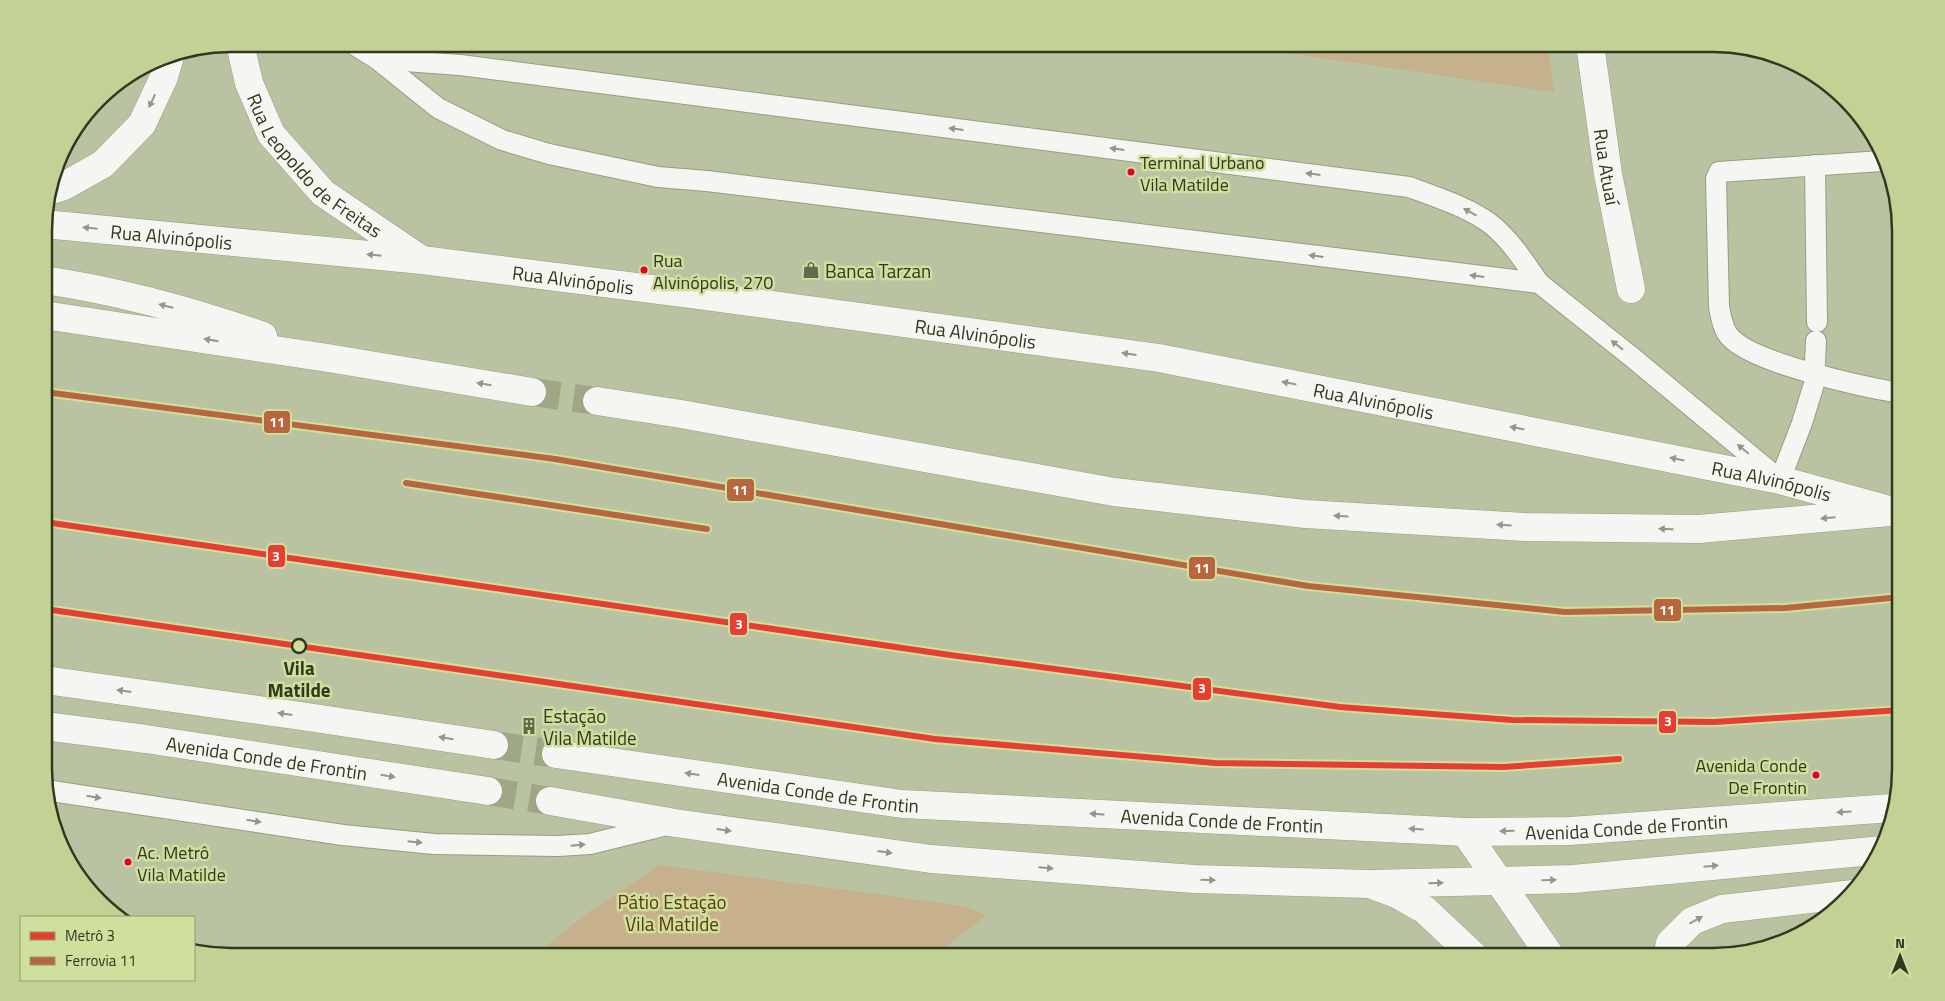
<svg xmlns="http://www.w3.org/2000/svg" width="1945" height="1001" viewBox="0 0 1945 1001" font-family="'Titillium Web',sans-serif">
<rect width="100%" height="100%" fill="#bac3a1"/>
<!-- green -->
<g fill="#c7b08c">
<path d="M1226 44H1548L1554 92Z"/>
<path d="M660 865 964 906 986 915 933 957H533L587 913Z"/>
</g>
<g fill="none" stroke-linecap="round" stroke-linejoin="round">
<!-- secondary-tunnel -->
<path stroke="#9fa787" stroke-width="28" stroke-dasharray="28 14" stroke-linecap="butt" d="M532 392 597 401"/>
<!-- highway-tunnel -->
<g stroke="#9fa787" stroke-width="28" stroke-dasharray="28 14" stroke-linecap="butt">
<path d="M494 745 556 754"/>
<path d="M488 791 550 801"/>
</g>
<!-- lane casing -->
<g stroke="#969d82" stroke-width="22">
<g id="lane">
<path d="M353 44 377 59 438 108 502 140 549 154 658 177 707 181 1539 283 1633 358 1780 480 1802 423 1814 384 1816 341"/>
<path d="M377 59 460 65 1409 187C1434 196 1473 209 1493 226 1512 242 1525 263 1539 283"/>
<path d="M1882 161 1719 172 1716 179 1719 307C1721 317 1723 329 1729 336 1751 363 1864 387 1900 393"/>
<path d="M1815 165 1817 322"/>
<path d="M45 790 343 835 434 844 558 846 590 844 667 825"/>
</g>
</g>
<!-- street casing -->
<g stroke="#969d82" stroke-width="29">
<g id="street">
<path id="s1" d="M240 44 249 83 271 134 323 193 419 258"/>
<path id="s2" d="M1590 44 1608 174 1631 289"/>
<path d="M52 190 64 186 103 164 142 124 164 77 170 56"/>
<path id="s3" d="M44 224 422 260 699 295 1159 358 1780 480 1893 511"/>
</g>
</g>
<!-- secondary casing -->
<g stroke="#969d82" stroke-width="29">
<g id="secondary">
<path d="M44 280C119 291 192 311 263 336"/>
<path d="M44 315 328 358 532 392"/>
<path d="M597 401 681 414 1114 492 1305 514 1525 527 1699 529 1901 511"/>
<path d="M1465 832 1551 957"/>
<path d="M1370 884 1397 894 1425 910 1475 957"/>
</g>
</g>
<!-- highway casing -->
<g stroke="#969d82" stroke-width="29">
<g id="highway">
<path d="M45 680 301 716 494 745"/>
<path id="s4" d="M45 726 146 739 488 791"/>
<path id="s5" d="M556 754 902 804 1465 832 1570 831 1892 808"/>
<path d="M550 801 675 823 931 859 1194 879 1370 884 1573 879 1883 850"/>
<path d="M1667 957 1670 943 1692 921 1722 909 1853 894"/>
</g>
</g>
<!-- lane -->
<use href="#lane" stroke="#f5f6f1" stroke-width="20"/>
<!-- street -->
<use href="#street" stroke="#f5f6f1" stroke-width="28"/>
<!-- secondary -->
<use href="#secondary" stroke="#f5f6f1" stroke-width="28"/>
<!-- highway -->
<use href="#highway" stroke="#f5f6f1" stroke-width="28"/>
<!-- rail-1 casing -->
<g stroke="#cedf9e" stroke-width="10">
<g id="rail-1">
<path d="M45 392 555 459 1308 586 1565 612 1785 608 1901 597"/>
<path d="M406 483 707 529"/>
</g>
</g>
<!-- rail-1 -->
<use href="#rail-1" stroke="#b7663e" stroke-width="6"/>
<!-- metro-1 casing -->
<g stroke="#cedf9e" stroke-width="10">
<g id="metro-1">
<path d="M45 522 950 655 1340 707 1512 720 1715 722 1901 710"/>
<path d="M45 609 935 739 1215 763 1503 767 1619 759"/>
</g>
</g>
<!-- metro-1 -->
<use href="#metro-1" stroke="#e63f31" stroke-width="6"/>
</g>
<!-- one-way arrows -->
<defs><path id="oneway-solid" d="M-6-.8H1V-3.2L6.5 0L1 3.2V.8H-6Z" transform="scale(1.25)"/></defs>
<g fill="#949788">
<use href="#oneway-solid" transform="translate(152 101) rotate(115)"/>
<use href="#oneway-solid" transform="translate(956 129) rotate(-173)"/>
<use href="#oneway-solid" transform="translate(1117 149) rotate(-173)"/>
<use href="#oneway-solid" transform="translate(1313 174) rotate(-173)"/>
<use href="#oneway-solid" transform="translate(1470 212) rotate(-151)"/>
<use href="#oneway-solid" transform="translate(90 228) rotate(-174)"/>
<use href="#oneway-solid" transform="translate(374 255) rotate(-174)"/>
<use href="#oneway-solid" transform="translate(1316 256) rotate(-173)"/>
<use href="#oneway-solid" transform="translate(1477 276) rotate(-173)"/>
<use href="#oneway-solid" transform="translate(166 306) rotate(-166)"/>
<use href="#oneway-solid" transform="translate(211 340) rotate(-171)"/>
<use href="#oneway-solid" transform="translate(1617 345) rotate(-142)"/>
<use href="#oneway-solid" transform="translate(1129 354) rotate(-172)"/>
<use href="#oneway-solid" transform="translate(1289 383) rotate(-169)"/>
<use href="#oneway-solid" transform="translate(484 384) rotate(-171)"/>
<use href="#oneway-solid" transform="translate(1517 428) rotate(-169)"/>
<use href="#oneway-solid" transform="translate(1743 449) rotate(-140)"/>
<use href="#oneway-solid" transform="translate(1677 459) rotate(-169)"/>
<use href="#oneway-solid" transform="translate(1341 516) rotate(-177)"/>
<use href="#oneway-solid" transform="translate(1828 518) rotate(175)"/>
<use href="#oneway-solid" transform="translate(1504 525) rotate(-177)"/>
<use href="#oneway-solid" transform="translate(1666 529) rotate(-179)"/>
<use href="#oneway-solid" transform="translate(124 691) rotate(-172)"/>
<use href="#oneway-solid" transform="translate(285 714) rotate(-172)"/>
<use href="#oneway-solid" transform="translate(446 738) rotate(-171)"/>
<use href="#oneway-solid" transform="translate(692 774) rotate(-172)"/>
<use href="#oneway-solid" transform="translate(388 776) rotate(9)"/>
<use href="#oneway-solid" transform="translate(94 797) rotate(9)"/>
<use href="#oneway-solid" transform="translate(1844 812) rotate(176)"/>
<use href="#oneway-solid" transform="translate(1097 814) rotate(-177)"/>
<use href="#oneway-solid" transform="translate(254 821) rotate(9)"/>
<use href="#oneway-solid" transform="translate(1416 829) rotate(-177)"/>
<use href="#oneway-solid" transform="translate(724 830) rotate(8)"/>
<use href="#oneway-solid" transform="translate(1507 831) rotate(179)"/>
<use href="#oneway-solid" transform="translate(415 842) rotate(6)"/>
<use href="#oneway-solid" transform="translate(578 845) rotate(-5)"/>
<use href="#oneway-solid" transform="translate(885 852) rotate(8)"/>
<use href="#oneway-solid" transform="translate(1711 866) rotate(-5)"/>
<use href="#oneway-solid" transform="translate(1046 868) rotate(5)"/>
<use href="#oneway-solid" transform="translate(1208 880) rotate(2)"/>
<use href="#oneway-solid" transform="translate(1549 880) rotate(-2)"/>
<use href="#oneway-solid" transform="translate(1436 883) rotate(-1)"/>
<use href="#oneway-solid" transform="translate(1696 920) rotate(-29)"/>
</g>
<!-- icons -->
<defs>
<g id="shop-bare" transform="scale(1.35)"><path d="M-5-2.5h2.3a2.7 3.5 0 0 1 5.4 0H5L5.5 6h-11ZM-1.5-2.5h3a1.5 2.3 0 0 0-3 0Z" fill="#62694c" stroke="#cedf9e" stroke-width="2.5" paint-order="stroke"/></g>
<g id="building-bare" transform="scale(1.35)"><path d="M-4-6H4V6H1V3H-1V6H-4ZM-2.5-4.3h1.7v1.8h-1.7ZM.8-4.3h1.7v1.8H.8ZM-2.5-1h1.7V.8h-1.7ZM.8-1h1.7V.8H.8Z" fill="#62694c" stroke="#cedf9e" stroke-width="2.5" paint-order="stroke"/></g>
</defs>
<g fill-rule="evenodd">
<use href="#shop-bare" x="811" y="270"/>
<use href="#building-bare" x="529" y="726"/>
</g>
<!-- markers -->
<g fill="#e4002b" stroke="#cedf9e" stroke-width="2">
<circle cx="1131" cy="172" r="4.5"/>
<circle cx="644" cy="270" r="4.5"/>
<circle cx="1816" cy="775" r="4.5"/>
<circle cx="128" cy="862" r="4.5"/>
</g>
<circle fill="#cedf9e" stroke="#32381e" stroke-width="2.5" cx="299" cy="646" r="7"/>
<g text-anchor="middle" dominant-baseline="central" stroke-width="5" stroke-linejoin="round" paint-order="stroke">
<!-- bus labels -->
<g font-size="18" fill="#32381e" stroke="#cedf9e" text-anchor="start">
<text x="1140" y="162">Terminal Urbano<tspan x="1140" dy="22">Vila Matilde</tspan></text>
<text x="653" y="260">Rua<tspan x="653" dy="22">Alvinópolis, 270</tspan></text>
<text x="1807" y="765" text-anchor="end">Avenida Conde<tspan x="1807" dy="22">De Frontin</tspan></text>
<text x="137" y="852">Ac. Metrô<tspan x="137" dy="22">Vila Matilde</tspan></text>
</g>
<!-- street labels -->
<g font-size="19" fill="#32381e" stroke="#cedf9e">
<text stroke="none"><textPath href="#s1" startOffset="148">Rua Leopoldo de Freitas</textPath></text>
<text stroke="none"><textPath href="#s2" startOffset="124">Rua Atuaí</textPath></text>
<text stroke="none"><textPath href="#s3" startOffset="128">Rua Alvinópolis</textPath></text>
<text stroke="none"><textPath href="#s3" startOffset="532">Rua Alvinópolis</textPath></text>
<text stroke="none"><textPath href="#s3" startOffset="938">Rua Alvinópolis</textPath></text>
<text stroke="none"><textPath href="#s3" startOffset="1342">Rua Alvinópolis</textPath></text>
<text stroke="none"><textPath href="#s3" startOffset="1748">Rua Alvinópolis</textPath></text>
<text stroke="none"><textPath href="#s4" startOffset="224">Avenida Conde de Frontin</textPath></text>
<text stroke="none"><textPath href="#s5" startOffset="265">Avenida Conde de Frontin</textPath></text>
<text stroke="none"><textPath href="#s5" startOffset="670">Avenida Conde de Frontin</textPath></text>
<text stroke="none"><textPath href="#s5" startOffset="1075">Avenida Conde de Frontin</textPath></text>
</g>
<!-- poi labels -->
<g font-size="19" fill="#32381e" stroke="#cedf9e" text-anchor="start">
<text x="825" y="270">Banca Tarzan</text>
<text x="543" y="715">Estação<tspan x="543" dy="22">Vila Matilde</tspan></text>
</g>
<!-- stop labels -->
<g font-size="19" font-weight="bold" fill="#32381e" stroke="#cedf9e">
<text x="299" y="667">Vila<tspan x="299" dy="22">Matilde</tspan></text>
</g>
<!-- park labels -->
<g font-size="19" fill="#5f350a" stroke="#cedf9e">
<text x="672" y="901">Pátio Estação<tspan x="672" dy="22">Vila Matilde</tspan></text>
</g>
</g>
<!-- crop -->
<path d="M0 0H1945V1001H0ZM231 52H1713A179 179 0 0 1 1892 231V769A179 179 0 0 1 1713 948H231A179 179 0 0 1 52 769V231A179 179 0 0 1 231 52Z" fill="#c2d294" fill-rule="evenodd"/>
<path fill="none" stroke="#32381e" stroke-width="2.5" d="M231 52H1713A179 179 0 0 1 1892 231V769A179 179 0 0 1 1713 948H231A179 179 0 0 1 52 769V231A179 179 0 0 1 231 52Z"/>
<g stroke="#cedf9e" stroke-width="2">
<rect x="263" y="410" width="28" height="24" rx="5" fill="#b7663e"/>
<rect x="726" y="478" width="29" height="24" rx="5" fill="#b7663e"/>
<rect x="267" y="544" width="19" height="24" rx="5" fill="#e63f31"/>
<rect x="1188" y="556" width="28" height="24" rx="5" fill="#b7663e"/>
<rect x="1653" y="598" width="29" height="24" rx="5" fill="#b7663e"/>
<rect x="729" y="612" width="19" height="24" rx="5" fill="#e63f31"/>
<rect x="1192" y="677" width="20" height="24" rx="5" fill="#e63f31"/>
<rect x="1658" y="710" width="19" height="24" rx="5" fill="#e63f31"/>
</g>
<g font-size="14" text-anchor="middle" font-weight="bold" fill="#fff">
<text x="277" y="427">11</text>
<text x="740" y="495">11</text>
<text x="276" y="561">3</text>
<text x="1202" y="573">11</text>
<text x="1667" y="615">11</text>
<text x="739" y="629">3</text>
<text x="1202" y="693">3</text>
<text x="1668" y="726">3</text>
</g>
<!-- legend -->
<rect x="20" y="916" width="175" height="65" fill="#cedf9e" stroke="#909c6b"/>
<rect x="30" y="932" width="25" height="8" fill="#e63f31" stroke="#909c6b"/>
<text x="65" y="941" font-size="15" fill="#32381e">Metrô 3</text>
<rect x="30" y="957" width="25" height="8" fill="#b7663e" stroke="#909c6b"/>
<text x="65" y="966" font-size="15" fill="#32381e">Ferrovia 11</text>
<!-- north arrow -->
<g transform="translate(1900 956)" stroke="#cedf9e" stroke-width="4" paint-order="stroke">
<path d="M0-4L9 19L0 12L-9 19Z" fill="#32381e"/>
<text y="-8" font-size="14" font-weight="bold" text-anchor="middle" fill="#32381e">N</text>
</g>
</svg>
